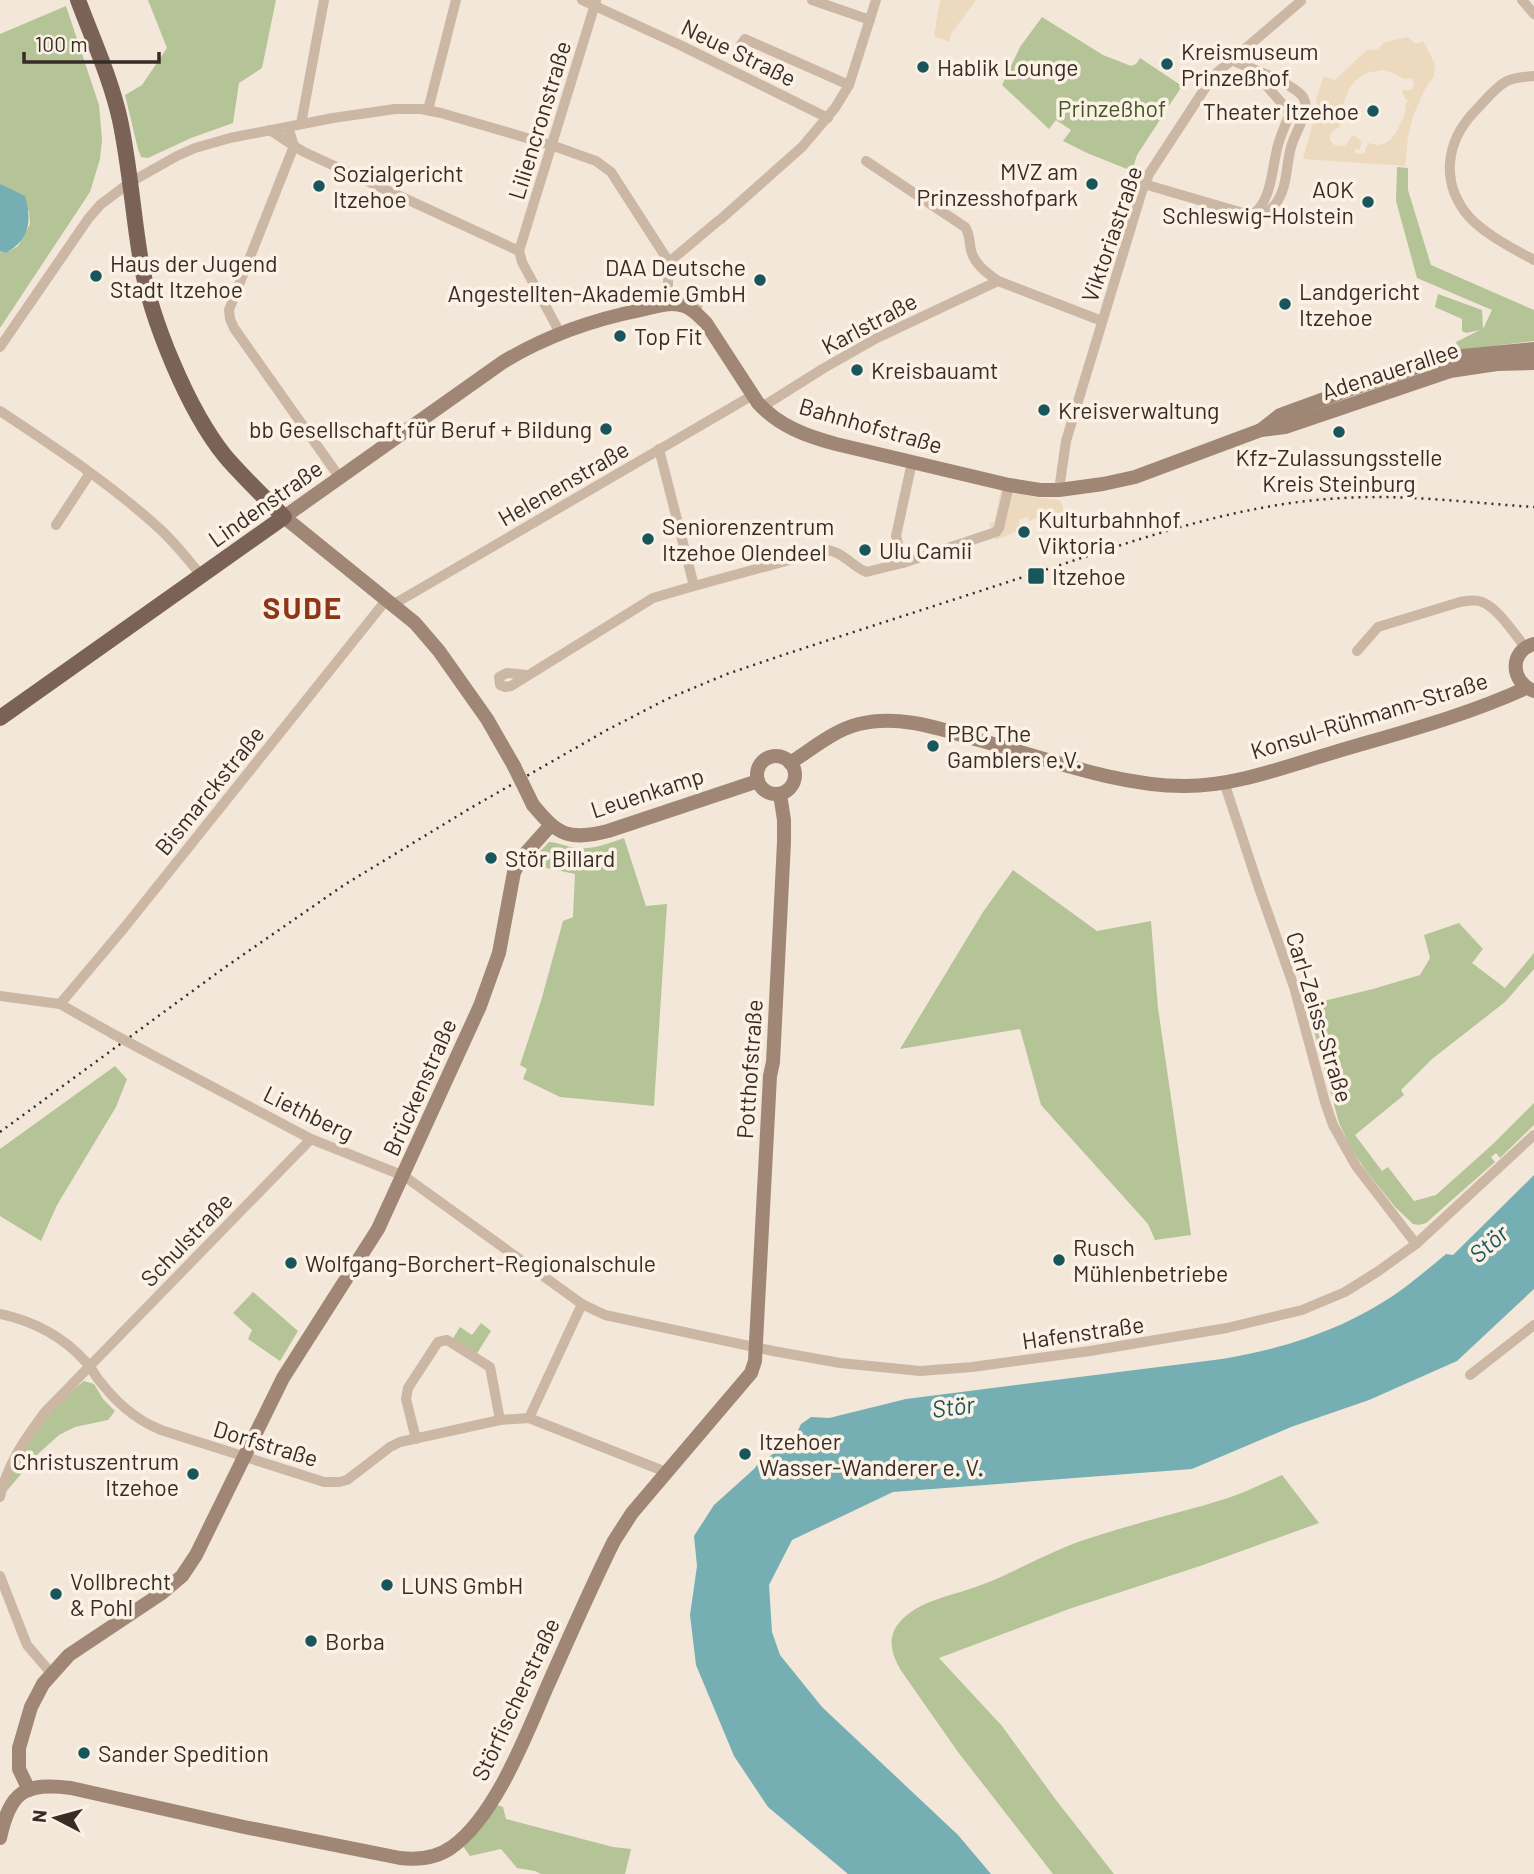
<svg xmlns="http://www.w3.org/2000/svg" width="1534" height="1874" viewBox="0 0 1534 1874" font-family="Barlow,sans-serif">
<rect width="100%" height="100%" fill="#f3e7d9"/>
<!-- green -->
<g fill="#b4c497">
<path d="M148 0H276L262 68 239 83 233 123 191 138 148 158 141 157 138 149 125 95 142 85 167 48Z"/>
<path d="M66 6 99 105 102 140 100 159 90 192 0 328V251L6 253 18 246 30 224 29 211 0 184V34Z"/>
<path d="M1042 17 1103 55 1131 66 1136 64 1140 58 1182 86 1137 155 1132 171 1087 153 1063 141 1071 130 1056 120 1049 129 1002 85 1020 47Z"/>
<path d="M1397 167 1408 168V190L1431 265 1534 310V341L1459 350 1456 342 1480 330 1466 333 1462 331V319L1435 307 1438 294 1482 310 1483 329 1492 310 1417 278 1396 201Z"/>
<path d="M624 838 646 906 667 904 654 1106 560 1097 523 1079 527 1069 520 1065 541 1001 563 921 573 917 575 874 528 864 549 842C559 842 568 848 578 848 593 850 609 843 624 838Z"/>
<path d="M1013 870 1097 931 1151 921 1158 1008 1191 1235 1155 1240 1148 1224 1041 1105 1020 1029 900 1049 983 912Z"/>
<path d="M1459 923 1483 949 1472 963 1505 988 1534 953V969L1505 1002 1432 1059 1401 1090 1404 1095 1355 1135 1382 1171 1388 1167 1414 1201 1436 1195 1493 1144 1534 1103V1125L1500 1158 1496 1153 1491 1157 1495 1162 1426 1223 1419 1225 1413 1224 1396 1208 1367 1172 1352 1150 1339 1123 1307 1005 1373 989 1420 975 1430 958 1424 935Z"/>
<path d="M115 1066 127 1079 116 1107 57 1205 41 1241 0 1216V1149Z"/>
<path d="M253 1292 298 1331 280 1361 248 1339 252 1330 233 1313Z"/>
<path d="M481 1323 491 1331 476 1355 452 1340 460 1327 472 1335Z"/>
<path d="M84 1381 94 1384 103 1399 115 1411 108 1420 75 1427 59 1435 39 1453 4 1494C7 1485 10 1476 14 1468 26 1439 59 1400 84 1381Z"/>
<path d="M1282 1475 1319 1523 1203 1565 1069 1609 939 1658 1002 1726 1056 1800 1114 1874H1053L958 1752 902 1672C892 1656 886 1638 899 1623 919 1599 954 1596 981 1585 1016 1572 1048 1552 1084 1540 1131 1524 1180 1513 1228 1498 1246 1492 1264 1483 1282 1475Z"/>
<path d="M497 1805 503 1807 506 1819 613 1847 631 1849 625 1874H541L535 1871 517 1868 501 1849 470 1856 463 1846Z"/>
</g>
<!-- plaza -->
<g fill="#edd9be" fill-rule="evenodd">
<path d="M940 0H976L951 34 949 42 934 36Z"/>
<path d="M1407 37 1416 44 1423 41 1435 64 1434 76 1425 89 1413 116 1408 137 1405 166 1303 159 1315 116 1317 96 1324 76 1335 80 1367 50 1378 49 1385 42ZM1383 70 1391 72 1404 79 1411 78 1414 83 1412 89 1407 91 1404 89 1402 91 1406 100 1409 102H1406L1405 114 1395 134 1390 140 1383 144 1377 145 1368 143 1364 154 1355 153V149L1359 150 1362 142 1354 135 1350 138 1348 143 1344 146 1334 145 1330 140V134L1335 129 1339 128 1341 109 1349 89 1356 80 1366 73Z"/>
<path d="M1001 490 1034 497 1060 500 1065 514 1056 518 1051 508 1043 511 1044 515 1029 521 1028 517 1019 520 1021 527 1016 529V532L996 540 989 524 994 522Z"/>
</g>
<!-- water -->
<g fill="#75afb3">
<path d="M0 184 25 196C32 221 30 239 6 253L0 251Z"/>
<path d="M1534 1175V1289L1457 1361 1369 1400 1291 1427 1192 1469 893 1492 792 1540 769 1585 772 1632 780 1655 822 1707 958 1835 991 1874H848L768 1807 734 1756 696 1665 690 1615 697 1566 694 1536 714 1505 754 1469 760 1461 769 1457 796 1435 801 1424 811 1417 829 1418 906 1399 1222 1359C1289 1348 1354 1326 1408 1285 1421 1275 1434 1264 1446 1254L1453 1255Z"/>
</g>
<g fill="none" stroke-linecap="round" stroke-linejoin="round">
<!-- street -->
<g stroke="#ccb7a4" stroke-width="10">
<path d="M582 0 680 45 828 118"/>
<path d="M812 0 870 20"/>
<path d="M1522 0 1534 14"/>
<path d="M740 46 745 39 849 85"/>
<path d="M1534 76C1526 77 1515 77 1507 81 1495 87 1485 101 1475 111 1445 142 1440 184 1470 218 1488 236 1512 248 1534 260"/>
<path d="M428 110 456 0"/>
<path d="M301 124 324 0"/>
<path d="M288 127 294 146 304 152 519 251 522 262 560 333"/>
<path d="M270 130 294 146 229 310 230 319 234 328 340 478"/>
<path d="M866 161 965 227C970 234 969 241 971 250 974 264 987 273 998 281L1102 321"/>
<path d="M1144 184 1250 215C1261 216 1267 214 1274 206 1289 188 1285 164 1292 144 1296 132 1304 120 1305 108 1306 103 1305 101 1303 97 1292 82 1249 68 1231 60"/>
<path d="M1251 215C1272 204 1272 166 1278 145 1281 134 1286 124 1290 113L1254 71"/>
<path d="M721 219 802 147 835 108 849 85 876 0"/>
<path d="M519 251 596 1"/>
<path d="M669 262 718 221"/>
<path d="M695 312 699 302 705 297"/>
<path d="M0 347 88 219 100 205 129 183 177 156 195 148 230 138 333 118 395 109H421L441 113 551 145 596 161 611 172 669 262 668 266V304"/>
<path d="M762 407 824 368 877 338 998 281"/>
<path d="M0 411C56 448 112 485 161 530 176 544 188 560 201 575"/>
<path d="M659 449 694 586 826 550C842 551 852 566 866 572L903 563"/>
<path d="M912 462 896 536 903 563 996 532 999 528 1009 485"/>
<path d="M1059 490 1066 441 1142 191 1149 174 1213 76 1301 1"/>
<path d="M56 525 90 473"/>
<path d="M394 604 753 395"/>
<path d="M1357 651 1378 627 1460 602C1467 601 1475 599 1482 602 1497 607 1515 635 1525 647"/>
<path d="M527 675 507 673 499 677 500 685 505 687 511 686 653 598 694 586"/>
<path d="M1224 782 1259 888 1294 987 1325 1102 1333 1125 1356 1166 1416 1244"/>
<path d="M0 996 60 1004 113 1034"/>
<path d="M60 1004 124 928 387 599"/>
<path d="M141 1049 311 1139 404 1176 582 1304 529 1418"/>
<path d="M582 1304 605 1315 773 1351 840 1363 920 1371 972 1367 1090 1351 1227 1328 1302 1310 1345 1292 1377 1272 1416 1244 1534 1135"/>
<path d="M0 1314C33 1321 62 1336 85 1361 90 1366 94 1373 98 1379 116 1402 134 1419 161 1430L324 1482H339L347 1480 390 1447 400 1442 500 1420 529 1418 666 1472"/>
<path d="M1470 1375 1534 1325"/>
<path d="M416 1439 406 1399 408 1388 438 1342 447 1340 490 1367 500 1420"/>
<path d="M0 1497C7 1464 25 1439 45 1412L311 1139"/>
<path d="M0 1576 27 1645 51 1673"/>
</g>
<!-- secondary -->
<g stroke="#a08675" stroke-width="14">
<path d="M1261 430 1280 415 1354 388 1432 362 1451 357 1534 349"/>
<path d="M1534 644C1509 651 1510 682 1534 691"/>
<circle cx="776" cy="775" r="19"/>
<path d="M790 763C812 749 834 730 859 724 901 714 940 729 979 740 1045 758 1117 786 1185 786 1236 786 1287 766 1335 752 1399 733 1465 716 1526 688"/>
<path d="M514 766 487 719 439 651 415 623 284 517 503 362C546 336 591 320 641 310 654 307 670 301 684 306 693 309 699 316 706 323L758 403C779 426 806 436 836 444L1009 485 1040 490H1059L1103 484 1135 477 1261 430 1285 427 1450 371 1497 364 1534 363"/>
<path d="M533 805C558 835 568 841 608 831L758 781"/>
<path d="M29 1790 19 1769V1748L31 1707 43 1684 69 1655 162 1593 182 1576 196 1555 283 1378 378 1229 480 1006 499 953 514 872 524 855 550 826"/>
<path d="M0 1838C10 1792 24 1782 71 1788L244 1827 400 1858C418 1860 437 1858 452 1847 495 1817 526 1735 547 1687 569 1638 590 1589 614 1541L632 1513 751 1373 755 1361 770 1076 773 1062 784 842V820L780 794"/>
</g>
<!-- primary -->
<path stroke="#7a6356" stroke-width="16" d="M0 718 284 517C264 497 243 477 225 456 188 410 151 320 141 262 133 215 130 167 120 120 111 79 93 40 78 0"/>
<!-- rail -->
<path stroke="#372c26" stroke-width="2.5" stroke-dasharray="2 5" stroke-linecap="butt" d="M0 1132 224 968 344 885 469 809 607 730 667 699 727 674 786 654C875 625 965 596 1054 567 1148 536 1243 503 1343 498 1406 494 1471 503 1534 507"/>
<!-- street-bridge -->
<path stroke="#ccb7a4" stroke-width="10" d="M113 1034 141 1049"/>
<!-- secondary-bridge -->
<path stroke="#a08675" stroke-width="14" d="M514 766 533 805"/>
</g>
<!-- markers -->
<g fill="#18565c" stroke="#fbf1e5" stroke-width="2.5">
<circle cx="1167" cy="64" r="7"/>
<circle cx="923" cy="67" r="7"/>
<circle cx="1373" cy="111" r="7"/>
<circle cx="1092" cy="184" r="7"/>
<circle cx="319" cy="186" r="7"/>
<circle cx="1368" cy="202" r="7"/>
<circle cx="96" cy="276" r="7"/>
<circle cx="760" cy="280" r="7"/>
<circle cx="1285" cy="304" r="7"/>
<circle cx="620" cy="336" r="7"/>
<circle cx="857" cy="370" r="7"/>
<circle cx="1044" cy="410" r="7"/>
<circle cx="606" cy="429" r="7"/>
<circle cx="1339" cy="432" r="7"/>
<circle cx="1024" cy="532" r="7"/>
<circle cx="648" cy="539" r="7"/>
<circle cx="865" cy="550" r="7"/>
<rect x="1027" y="567" width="18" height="18" rx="3.5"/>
<circle cx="933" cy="746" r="7"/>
<circle cx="491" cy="858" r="7"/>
<circle cx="1059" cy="1260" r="7"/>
<circle cx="291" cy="1263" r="7"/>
<circle cx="745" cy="1454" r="7"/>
<circle cx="193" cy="1474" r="7"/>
<circle cx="387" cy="1585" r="7"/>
<circle cx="56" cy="1594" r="7"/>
<circle cx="311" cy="1641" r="7"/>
<circle cx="84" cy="1753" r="7"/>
</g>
<g text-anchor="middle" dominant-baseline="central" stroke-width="7" stroke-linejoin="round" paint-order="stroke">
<!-- poi labels -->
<g font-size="23" fill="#372c26" stroke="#fbf1e5" text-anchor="start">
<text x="1181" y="51">Kreismuseum<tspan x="1181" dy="26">Prinzeßhof</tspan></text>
<text x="937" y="67">Hablik Lounge</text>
<text x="1359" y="111" text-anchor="end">Theater Itzehoe</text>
<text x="1078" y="171" text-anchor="end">MVZ am<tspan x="1078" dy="26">Prinzesshofpark</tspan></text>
<text x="333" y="173">Sozialgericht<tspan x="333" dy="26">Itzehoe</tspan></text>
<text x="1354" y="189" text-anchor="end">AOK<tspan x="1354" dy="26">Schleswig-Holstein</tspan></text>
<text x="110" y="263">Haus der Jugend<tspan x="110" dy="26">Stadt Itzehoe</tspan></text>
<text x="746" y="267" text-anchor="end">DAA Deutsche<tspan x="746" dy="26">Angestellten-Akademie GmbH</tspan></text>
<text x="1299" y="291">Landgericht<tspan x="1299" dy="26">Itzehoe</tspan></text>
<text x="634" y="336">Top Fit</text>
<text x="871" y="370">Kreisbauamt</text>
<text x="1058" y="410">Kreisverwaltung</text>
<text x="592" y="429" text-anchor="end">bb Gesellschaft für Beruf + Bildung</text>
<text x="1339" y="457" text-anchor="middle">Kfz-Zulassungsstelle<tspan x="1339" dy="26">Kreis Steinburg</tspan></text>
<text x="1038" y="519">Kulturbahnhof<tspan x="1038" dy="26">Viktoria</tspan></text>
<text x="662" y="526">Seniorenzentrum<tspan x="662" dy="26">Itzehoe Olendeel</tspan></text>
<text x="879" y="550">Ulu Camii</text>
<text x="1052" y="576">Itzehoe</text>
<text x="947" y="733">PBC The<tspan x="947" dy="26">Gamblers e.V.</tspan></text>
<text x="505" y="858">Stör Billard</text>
<text x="1073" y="1247">Rusch<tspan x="1073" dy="26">Mühlenbetriebe</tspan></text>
<text x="305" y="1263">Wolfgang-Borchert-Regionalschule</text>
<text x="759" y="1441">Itzehoer<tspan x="759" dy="26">Wasser-Wanderer e. V.</tspan></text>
<text x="179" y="1461" text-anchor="end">Christuszentrum<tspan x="179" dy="26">Itzehoe</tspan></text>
<text x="70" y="1581">Vollbrecht<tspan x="70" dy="26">&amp; Pohl</tspan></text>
<text x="401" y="1585">LUNS GmbH</text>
<text x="325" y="1641">Borba</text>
<text x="98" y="1753">Sander Spedition</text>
</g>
<!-- street labels -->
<g font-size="23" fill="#372c26" stroke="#fbf1e5">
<text transform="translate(739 52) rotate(26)">Neue Straße</text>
<text transform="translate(539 120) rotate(-73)">Liliencronstraße</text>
<text transform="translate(1111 234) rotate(-71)">Viktoriastraße</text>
<text transform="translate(869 323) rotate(-28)">Karlstraße</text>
<text transform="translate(1390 370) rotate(-18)">Adenauerallee</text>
<text transform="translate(871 425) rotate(16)">Bahnhofstraße</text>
<text transform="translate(563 483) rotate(-30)">Helenenstraße</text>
<text transform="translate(265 503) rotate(-35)">Lindenstraße</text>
<text transform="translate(1369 715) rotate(-17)">Konsul-Rühmann-Straße</text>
<text transform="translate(209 790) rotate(-51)">Bismarckstraße</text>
<text transform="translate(647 792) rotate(-18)">Leuenkamp</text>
<text transform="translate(1320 1017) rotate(73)">Carl-Zeiss-Straße</text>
<text transform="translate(749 1069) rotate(-86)">Potthofstraße</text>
<text transform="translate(419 1087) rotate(-66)">Brückenstraße</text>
<text transform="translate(309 1113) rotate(26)">Liethberg</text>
<text transform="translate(186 1239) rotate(-46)">Schulstraße</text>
<text transform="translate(1083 1332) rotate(-8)">Hafenstraße</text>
<text transform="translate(266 1443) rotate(17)">Dorfstraße</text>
<text transform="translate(515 1699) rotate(-65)">Störfischerstraße</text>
</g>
<!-- park labels -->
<g font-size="23" fill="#455728" stroke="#fbf1e5">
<text x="1112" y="108">Prinzeßhof</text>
</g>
<!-- water labels -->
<g font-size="24" font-style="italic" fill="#18565c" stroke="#fbf1e5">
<text transform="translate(1488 1243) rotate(-41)">Stör</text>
<text transform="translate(953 1406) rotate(-7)">Stör</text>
</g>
<!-- district labels -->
<g font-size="30" font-weight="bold" letter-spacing="2" fill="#8d3718" stroke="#fbf1e5">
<text x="303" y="607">SUDE</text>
</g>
</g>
<!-- north arrow -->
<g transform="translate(56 1818) rotate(276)" stroke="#fbf1e5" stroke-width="5" paint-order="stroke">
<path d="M0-5L12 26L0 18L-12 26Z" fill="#372c26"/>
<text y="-10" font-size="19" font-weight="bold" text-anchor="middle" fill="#372c26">N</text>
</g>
<!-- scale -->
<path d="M24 52v10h135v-10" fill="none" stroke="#372c26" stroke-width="3.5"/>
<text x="35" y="52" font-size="21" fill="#372c26" stroke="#fbf1e5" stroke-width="5" paint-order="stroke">100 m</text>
</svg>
